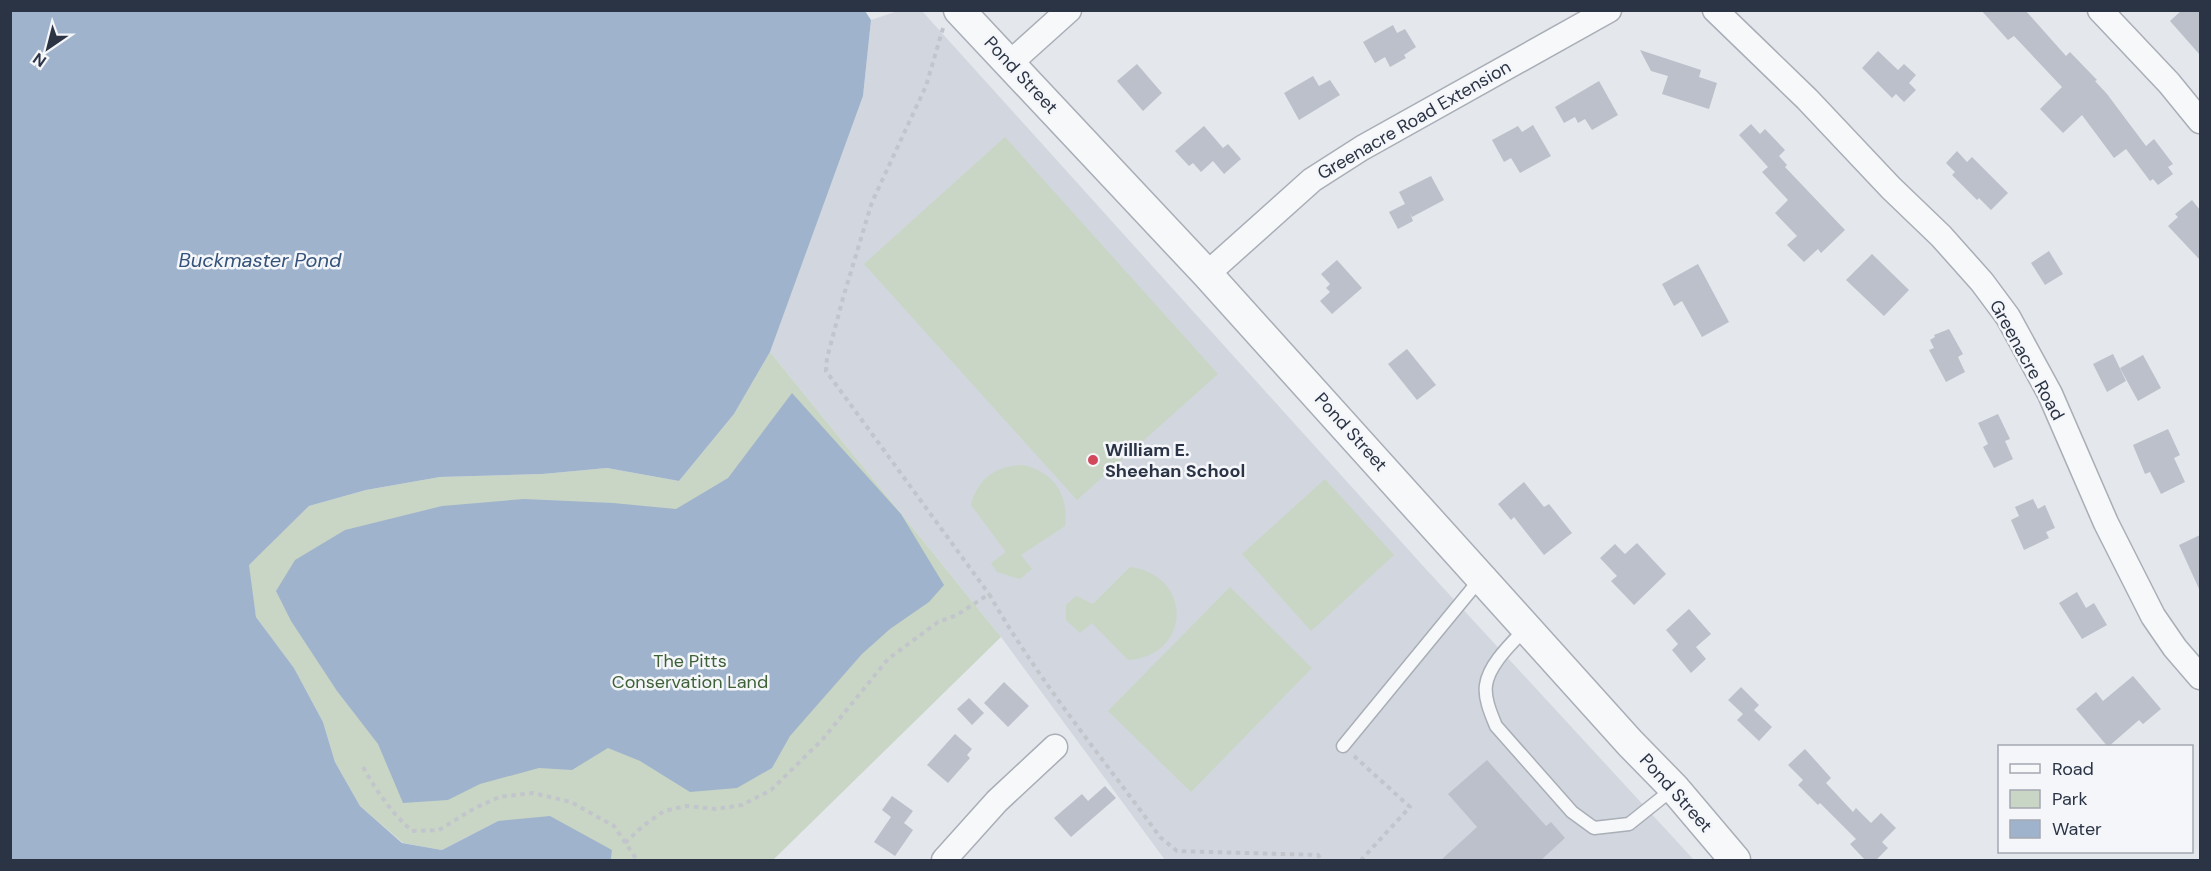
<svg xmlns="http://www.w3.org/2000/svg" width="2211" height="871" viewBox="0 0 2211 871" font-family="'DM Sans',sans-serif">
<rect width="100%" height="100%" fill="#e4e7ec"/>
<!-- built -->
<path fill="#d2d6de" d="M898 11H922L1424 567 1694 860H1165L1001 637 770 352 863 96 871 20Z"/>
<!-- green -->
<g fill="#c9d6c5">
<path d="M1005 137 1218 374 1077 500 864 264Z"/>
<path d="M770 352 1001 637 773 860H611L612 850 498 821 442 850 403 843 360 806 335 762 323 722 294 668 256 617 248 565 309 506 366 490 440 477 543 474 607 468 679 481 734 414Z"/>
<path d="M1023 465C1054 472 1069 495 1065 526L1021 555 1032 569 1020 579 997 572 991 563 1006 552 971 505C978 478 996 466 1023 465Z"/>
<path d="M1325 479 1394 555 1311 631 1242 554Z"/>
<path d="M1130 567C1193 575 1192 656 1128 660L1092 623 1080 633 1066 620V605L1076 596 1093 604Z"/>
<path d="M1230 587 1312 668 1191 792 1108 711Z"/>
</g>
<!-- water -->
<g fill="#9fb4cc">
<path d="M10 11H865L871 20 863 96 770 352 734 414 679 481 607 468 543 474 440 477 366 490 309 506 249 565 256 617 294 668 323 722 335 762 360 806 402 843 442 850 498 821 550 816 612 850 611 860H11Z"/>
<path d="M792 393 901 514 944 585 929 602 890 629 862 654 790 736 772 768 737 788 690 792 640 761 608 748 572 770 539 768 480 784 448 800 403 803 378 744 337 691 291 621 276 591 295 560 345 530 442 506 524 499 613 503 676 509 728 478Z"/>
</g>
<!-- building -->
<g fill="#bbc0ca">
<path d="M1981 10H2025L2066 56 2070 52 2097 80 2095 81 2107 94 2146 146 2154 139 2173 164 2168 167 2173 174 2158 185 2153 179 2150 181 2126 149 2114 158 2082 115 2063 133 2040 109 2062 87 2014 36 2008 40Z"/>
<path d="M2182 10H2200V55L2170 21Z"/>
<path d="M1393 25 1397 33 1405 29 1416 47 1404 55 1406 58 1390 67 1385 57 1375 63 1363 42Z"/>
<path d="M1640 50 1701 70 1699 77 1717 83 1709 109 1662 94 1668 76 1651 71Z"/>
<path d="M1878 51 1898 70 1904 64 1916 75 1909 83 1916 90 1904 102 1896 94 1892 98 1862 68Z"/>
<path d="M1137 64 1162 93 1143 111 1117 81Z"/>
<path d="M1313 76 1319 86 1330 80 1340 95 1299 120 1284 93Z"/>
<path d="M1599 81 1618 115 1592 130 1585 119 1578 123 1575 117 1564 123 1555 107Z"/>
<path d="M1751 124 1760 134 1765 129 1785 150 1779 156 1787 165 1785 167 1845 230 1821 253 1818 249 1804 262 1787 245 1797 236 1775 213 1788 200 1762 172 1768 167 1739 135Z"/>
<path d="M1533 125 1551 156 1520 173 1511 158 1504 162 1492 140 1518 126 1522 132Z"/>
<path d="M1204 126 1223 148 1228 144 1241 159 1224 174 1213 161 1201 172 1193 163 1189 166 1175 151Z"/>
<path d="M1957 151 1967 162 1972 157 2008 193 1991 210 1979 198 1977 200 1952 175 1955 172 1946 163Z"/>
<path d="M1431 176 1444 200 1412 217 1410 213 1413 221 1398 229 1389 212 1405 204 1399 192Z"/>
<path d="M2192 200 2200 210V260L2168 226 2178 217 2175 214Z"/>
<path d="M2049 251 2063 274 2045 285 2031 263Z"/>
<path d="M1872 254 1909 290 1884 316 1846 280Z"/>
<path d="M1337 260 1362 288 1332 314 1320 301 1330 292 1326 288 1330 284 1321 274Z"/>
<path d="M1698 264 1729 322 1702 337 1682 301 1674 306 1662 284Z"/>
<path d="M1949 329 1963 354 1958 357 1965 372 1946 382 1929 350 1934 348 1930 340 1935 337 1934 335Z"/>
<path d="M1407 349 1436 385 1417 400 1388 364Z"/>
<path d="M2113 354 2126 381 2107 392 2093 364Z"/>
<path d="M2143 355 2161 388 2138 401 2120 368Z"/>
<path d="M1998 414 2010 439 2005 441 2013 459 1994 468 1983 447 1988 444 1978 423Z"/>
<path d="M2168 429 2180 455 2174 458 2185 482 2161 494 2150 472 2145 474 2133 445Z"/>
<path d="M1524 482 1544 507 1549 504 1572 533 1544 555 1514 517 1511 520 1498 504Z"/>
<path d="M2033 499 2038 509 2045 505 2055 528 2046 532 2049 538 2024 550 2011 520 2019 516 2015 507Z"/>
<path d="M2200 535V591L2179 545Z"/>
<path d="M1637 543 1666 574 1634 605 1611 581 1617 576 1600 558 1615 544 1625 554Z"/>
<path d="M2077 592 2086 608 2094 603 2107 625 2082 639 2059 603Z"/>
<path d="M1689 609 1711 634 1696 647 1706 659 1691 673 1672 650 1678 644 1666 630Z"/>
<path d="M2133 676 2161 709 2143 724 2139 720 2108 747 2076 709 2096 692 2103 701Z"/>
<path d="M1004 682 1029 706 1008 727 984 703Z"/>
<path d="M1741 687 1759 705 1754 710 1772 727 1759 741 1737 720 1743 714 1728 700Z"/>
<path d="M969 698 984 713 972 725 957 709Z"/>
<path d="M955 734 972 749 967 755 970 758 948 783 927 765Z"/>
<path d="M1805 749 1831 778 1826 783 1853 812 1856 808 1871 823 1881 813 1896 828 1882 842 1888 848 1875 861H1866L1850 844 1856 839 1820 803 1818 805 1798 785 1803 780 1788 765Z"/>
<path d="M1487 760 1546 826 1551 822 1565 838 1540 861H1440L1477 827 1448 794Z"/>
<path d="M1105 786 1116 798 1071 837 1054 818 1082 794 1088 801Z"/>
<path d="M892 796 913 811 904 823 913 830 895 856 874 842 891 817 882 810Z"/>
</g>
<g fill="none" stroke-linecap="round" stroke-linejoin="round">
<!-- service casing -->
<g stroke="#a9aeb7" stroke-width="15">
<g id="service">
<path d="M1526 628C1512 643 1489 664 1486 685 1484 698 1491 714 1496 726L1572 812 1594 828 1629 824 1674 788"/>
<path d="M1343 746 1481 578"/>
</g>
</g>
<!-- minor casing -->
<g stroke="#a9aeb7" stroke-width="27">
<g id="minor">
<path d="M1715 10 1807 99 1891 188 1941 236 1982 282 2008 317 2050 394 2106 523 2153 616 2175 648 2200 677"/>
<path d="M2100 10 2169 83 2200 121"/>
<path d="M1010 63 1069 10"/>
<path d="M1207 274 1312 180 1362 148 1609 10"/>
<path d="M944 860 997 801 1055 747"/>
</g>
</g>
<!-- tertiary casing -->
<g stroke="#a9aeb7" stroke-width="33">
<path id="tertiary" d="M959 10 1207 274 1630 743 1674 788 1735 860"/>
</g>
<!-- path -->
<g stroke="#c2c5cb" stroke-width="4" stroke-dasharray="4.5 4.5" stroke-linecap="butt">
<path d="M943 28 926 86 872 202 843 298 827 358 826 371 989 594"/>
<path d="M1354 756 1410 807 1361 860"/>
<path d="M363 767C377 792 391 812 412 831L439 830 475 808 499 797 533 793 571 802 614 826 637 860"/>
<path d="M625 843 643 826 664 811 686 806 716 809 742 805 771 790 823 739 888 659 938 622 957 615 989 594C1038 680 1102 757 1160 837L1177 851 1318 855 1321 860"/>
</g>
<!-- service -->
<use href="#service" stroke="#f7f8fa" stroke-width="12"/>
<!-- minor -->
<use href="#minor" stroke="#f7f8fa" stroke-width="24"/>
<!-- tertiary -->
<use href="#tertiary" stroke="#f7f8fa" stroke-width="30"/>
</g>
<!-- markers -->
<circle fill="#d1495b" stroke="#f4f6f9" stroke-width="2" cx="1093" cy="460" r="6"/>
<g text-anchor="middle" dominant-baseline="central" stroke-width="5" stroke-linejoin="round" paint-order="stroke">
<!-- street labels -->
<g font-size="18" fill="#2b3445" stroke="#f4f6f9">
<text transform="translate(1021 75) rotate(47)">Pond Street</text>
<text transform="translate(1414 120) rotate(-30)">Greenacre Road Extension</text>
<text transform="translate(2027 360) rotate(61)">Greenacre Road</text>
<text transform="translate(1351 432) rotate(48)">Pond Street</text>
<text transform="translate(1676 793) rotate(48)">Pond Street</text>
</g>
<!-- poi labels -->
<g font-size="18" font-weight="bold" fill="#2b3445" stroke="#f4f6f9" text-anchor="start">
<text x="1105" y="450">William E.<tspan x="1105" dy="21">Sheehan School</tspan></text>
</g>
<!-- park labels -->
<g font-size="18" fill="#3f6138" stroke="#f4f6f9">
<text x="690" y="661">The Pitts<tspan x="690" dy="21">Conservation Land</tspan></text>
</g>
<!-- water labels -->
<g font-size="20" font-style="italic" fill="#34527a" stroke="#f4f6f9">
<text x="260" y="260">Buckmaster Pond</text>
</g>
</g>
<!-- border -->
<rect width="2211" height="871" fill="none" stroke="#2b3445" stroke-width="24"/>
<!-- legend -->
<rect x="1998" y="745" width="195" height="108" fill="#f4f6f9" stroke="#a4a8b1" stroke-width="1.5"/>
<rect x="2010" y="764" width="30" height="9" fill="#f7f8fa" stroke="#a4a8b1" stroke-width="1.5"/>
<text x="2052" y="775" font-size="18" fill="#2b3445">Road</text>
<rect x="2010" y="790" width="30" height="18" fill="#c9d6c5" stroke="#a4a8b1" stroke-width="1.5"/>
<text x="2052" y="805" font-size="18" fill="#2b3445">Park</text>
<rect x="2010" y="820" width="30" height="18" fill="#9fb4cc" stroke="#a4a8b1" stroke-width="1.5"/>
<text x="2052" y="835" font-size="18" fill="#2b3445">Water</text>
<!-- north arrow -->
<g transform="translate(48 48) rotate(215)" stroke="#f4f6f9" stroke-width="4.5" paint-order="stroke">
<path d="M0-4.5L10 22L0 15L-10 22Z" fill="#2b3445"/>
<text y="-9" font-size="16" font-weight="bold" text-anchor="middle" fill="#2b3445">N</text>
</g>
</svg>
